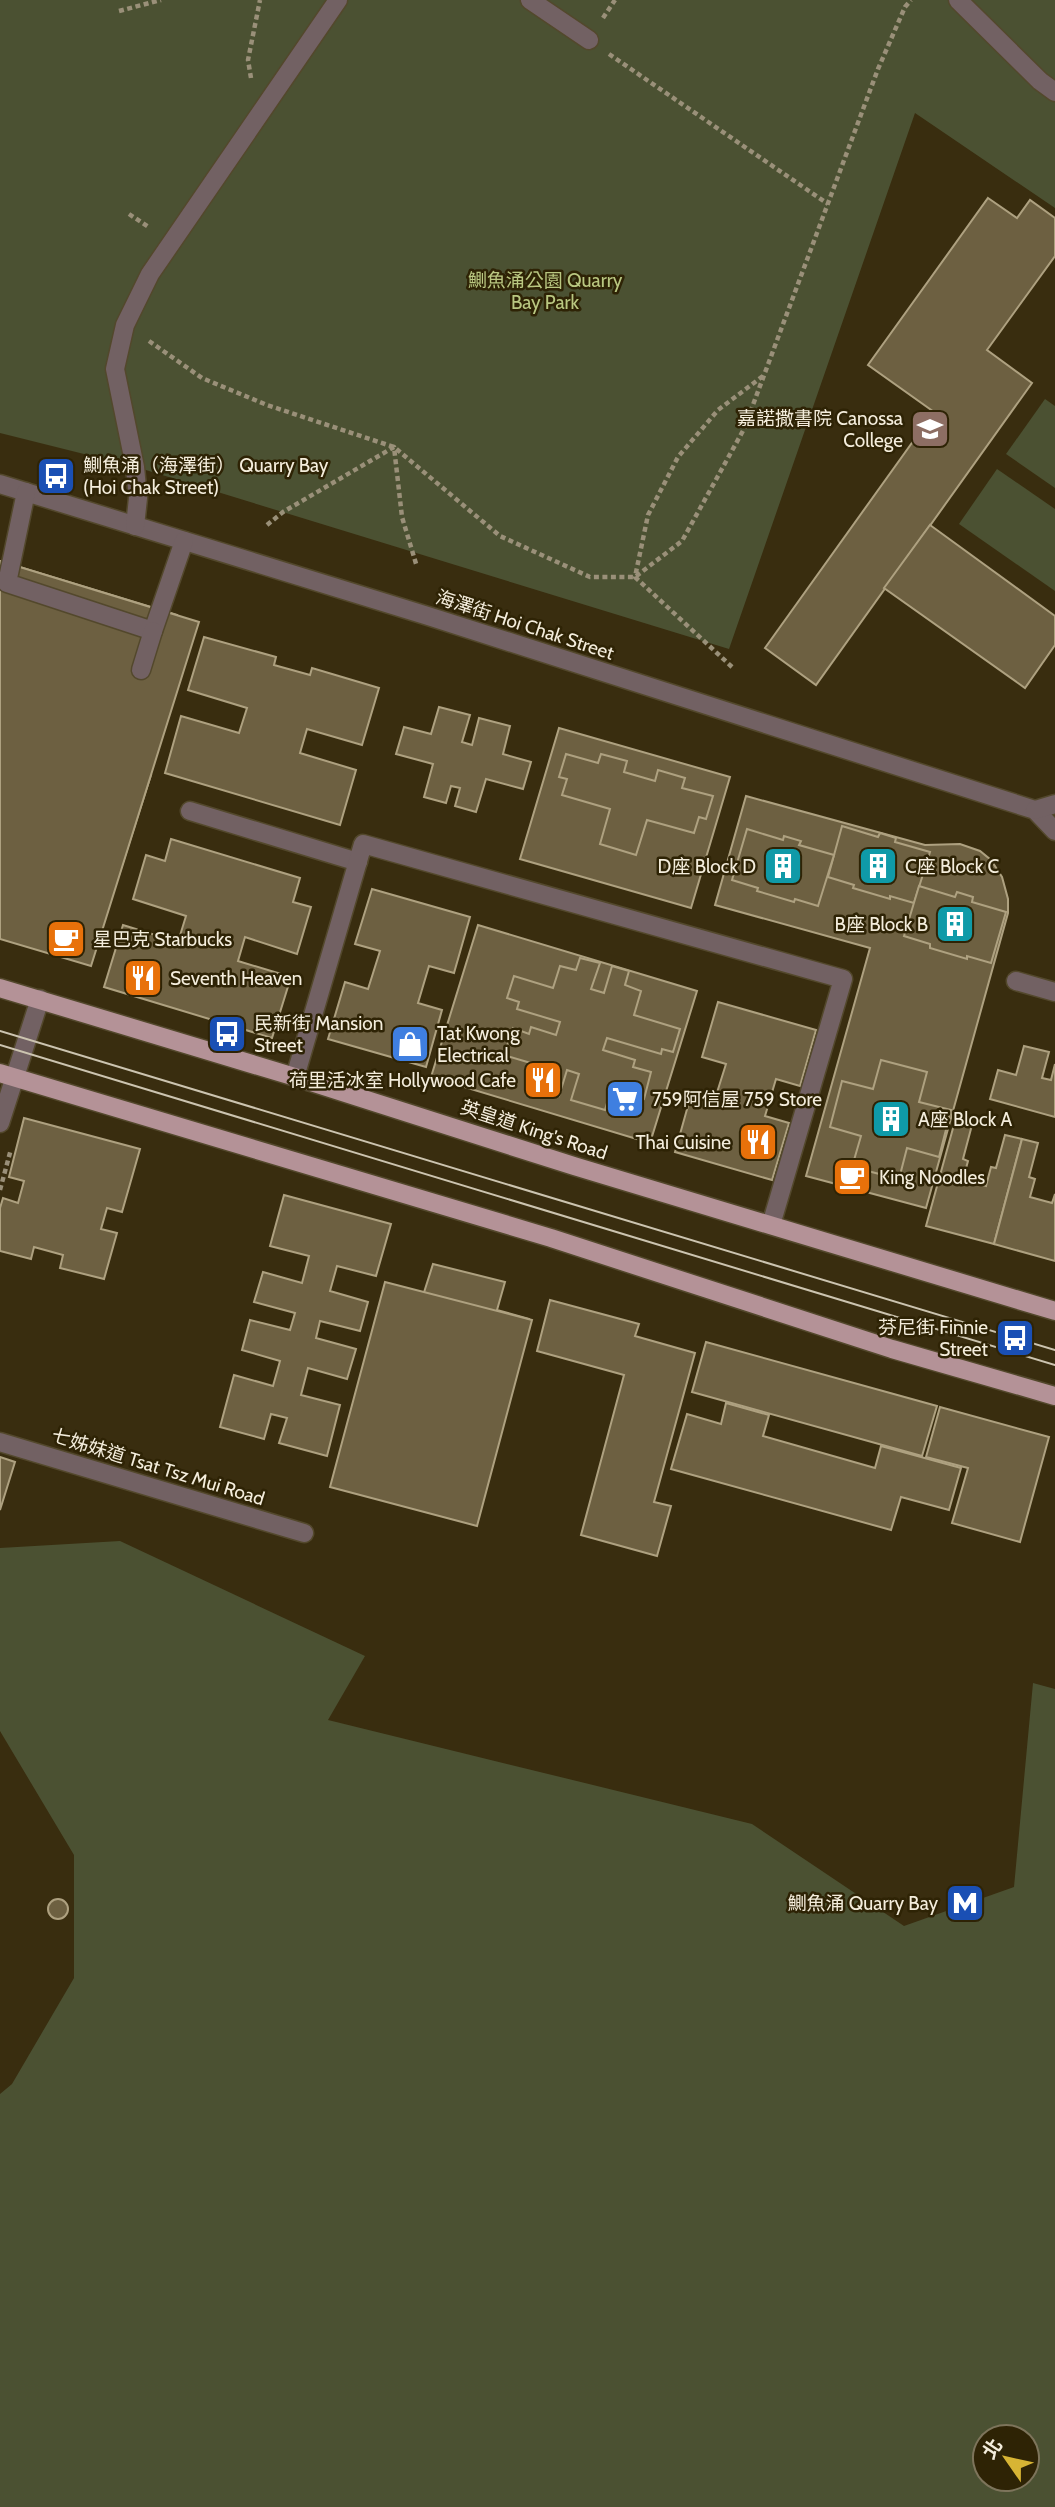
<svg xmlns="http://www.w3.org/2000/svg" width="1055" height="2507" viewBox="0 0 1055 2507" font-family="Cabin,'Noto Sans TC',sans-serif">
<rect width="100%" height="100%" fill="#392d0f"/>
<!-- green -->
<g fill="#4b5132" fill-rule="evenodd">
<path d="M0 0H1055V208L915 113 729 649 136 467 0 433Z"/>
<path d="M1045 399 1055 406V488L1006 454Z"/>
<path d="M997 469 1055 509V591L959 524Z"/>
<path d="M120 1541 365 1656 328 1720 752 1824 904 1926 1014 1887 1033 1683 1055 1689V2507H0V2094L12 2084 74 1978V1855L0 1731V1548ZM985 2437H1027V2479H985Z"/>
</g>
<!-- building -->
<g fill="#6d6041" stroke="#aea180" stroke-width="2">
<path d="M988 198 1017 218 1030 200 1055 218V256L987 350 1032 383 816 685 765 648 934 412 868 365Z"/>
<path d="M930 525 1055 616V645L1025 688 884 588Z"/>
<path d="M0 561 177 615 130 768 151 775 119 875 0 838Z"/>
<path d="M0 561 199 622 91 966 0 939Z"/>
<path d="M204 637 276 657 274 665 310 675 312 668 379 688 362 745 307 729 300 753 356 770 340 825 165 773 181 716 239 733 247 708 188 690Z"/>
<path d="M439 707 470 715 462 742 472 745 479 718 510 726 503 754 531 762 523 789 486 779 476 812 455 806 460 788 451 786 446 803 424 797 433 764 396 754 404 727 431 734Z"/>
<path d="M559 728 730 777 691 908 520 859Z"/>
<path d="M566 754 598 763 601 754 627 761 624 772 655 781 658 770 685 778 682 788 713 796 706 819 699 817 694 833 647 820 636 855 600 844 610 809 562 795 567 779 559 777Z"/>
<path d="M746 796 925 845 960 844 980 851 991 860 1002 877 1008 899V913L926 1208 806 1176 870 948 715 905Z"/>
<path d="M842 826 878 837 880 833 896 838 895 842 930 852 914 903 890 896V899L853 888 854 885 828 877Z"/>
<path d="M747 829 783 840 784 836 801 841 799 845 834 855 818 906 795 899 794 902 757 891 758 888 732 880Z"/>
<path d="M171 839 300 878 293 902 311 907 297 954 245 937 238 961 291 977 272 1038 104 987 123 925 178 942 186 916 133 899 146 855 165 861Z"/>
<path d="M919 886 955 897 957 892 973 897 972 902 1006 912 991 963 967 956V959L930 948V944L904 936Z"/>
<path d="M372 889 470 917 454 973 429 966 418 1003 442 1010 426 1067 328 1039 345 982 368 989 380 951 355 944Z"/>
<path d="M478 925 697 991 650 1143 431 1077Z"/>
<path d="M580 958 600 963 591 989 604 993 612 966 629 971 625 985 641 991 634 1015 680 1029 673 1052 662 1049 661 1054 607 1038 603 1050 635 1060 633 1067 651 1072 644 1099 611 1089 605 1110 571 1100 579 1074 567 1070 559 1096 527 1087 534 1064 504 1055 513 1028 529 1034 531 1027 556 1035 560 1022 517 1009 519 1002 507 998 514 976 553 988 560 966 576 970Z"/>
<path d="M718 1002 816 1030 800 1086 776 1079 765 1116 789 1123 772 1180 675 1152 691 1095 714 1102 726 1064 702 1057Z"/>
<path d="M1024 1046 1049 1052 1042 1078 1051 1080 1055 1064V1117L990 1099 998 1070 1016 1075Z"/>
<path d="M881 1060 927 1072 919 1102 951 1110 939 1157 907 1148 899 1179 852 1167 861 1136 830 1127 842 1081 873 1089Z"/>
<path d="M24 1118 140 1149 122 1212 107 1208 101 1229 117 1233 104 1279 60 1268 63 1255 34 1247 31 1259 0 1251V1208L3 1198 18 1203 24 1181 9 1177Z"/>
<path d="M955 1121 972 1125 963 1159 968 1161 963 1179 986 1186 991 1167 996 1168 1005 1135 1022 1139 994 1244 926 1226Z"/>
<path d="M1022 1139 1038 1143 1029 1177 1035 1179 1030 1197 1052 1203 1055 1194V1261L994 1244Z"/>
<path d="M284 1195 391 1224 376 1276 337 1266 330 1291 368 1302 360 1331 320 1321 316 1338 356 1349 347 1379 308 1368 301 1395 340 1405 327 1456 279 1443 287 1418 271 1414 264 1439 220 1427 234 1375 273 1386 280 1361 242 1350 250 1320 290 1330 295 1313 254 1302 263 1272 302 1283 309 1256 270 1246Z"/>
<path d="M433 1264 505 1282 497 1310 529 1319 502 1427 453 1412 465 1368 382 1347 395 1299 420 1305Z"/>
<path d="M385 1282 532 1320 477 1526 330 1487Z"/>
<path d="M550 1300 639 1324 635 1336 695 1353 654 1502 671 1506 657 1556 581 1535 624 1375 537 1351Z"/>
<path d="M706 1342 937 1406 922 1456 692 1392Z"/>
<path d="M726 1403 769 1415 763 1436 875 1468 881 1446 961 1468 949 1510 901 1497 891 1530 671 1469 687 1414 721 1424Z"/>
<path d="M940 1407 1049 1437 1020 1542 952 1523 968 1468 926 1457Z"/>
<path d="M0 1457 15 1462 0 1510Z"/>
<circle cx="58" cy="1909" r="10"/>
</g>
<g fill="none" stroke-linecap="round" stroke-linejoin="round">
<!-- minor casing -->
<g stroke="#53482c" stroke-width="21">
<g id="minor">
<path d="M530 0 589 40"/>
<path d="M958 0 1040 81 1055 92"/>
<path d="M0 484 428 616 1035 810 1055 831"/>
<path d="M26 492 7 583 153 631 184 541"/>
<path d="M135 526 138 498 135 467 115 369 125 325 150 274 338 0"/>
<path d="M141 670 153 631"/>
<path d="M1035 810 1055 804"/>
<path d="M190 811 358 862"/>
<path d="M1016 981 1055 992"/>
<path d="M295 1077 363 844 843 979 771 1225"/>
<path d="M0 1123 40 999"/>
<path d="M0 1442 304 1533"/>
</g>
</g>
<!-- major casing -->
<g stroke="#53482c" stroke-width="21">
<g id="major">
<path d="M0 988 295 1077 574 1166 1055 1311"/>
<path d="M0 1073 551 1238 892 1349 1055 1396"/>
</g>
</g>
<!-- path -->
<g stroke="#9a9079" stroke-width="4.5" stroke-dasharray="5 3.5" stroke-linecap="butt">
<path d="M119 11 161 0"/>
<path d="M603 18 615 0"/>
<path d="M609 54 828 204"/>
<path d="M251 78 248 60 260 0"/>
<path d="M129 214 150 228"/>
<path d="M149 341 202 378 267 405 394 447 500 536 590 577H635L682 541 744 429 878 69 905 7 911 0"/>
<path d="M267 525 283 512 394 447 402 517 417 567"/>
<path d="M732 667 635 577 648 515 678 457 718 410 763 376"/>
<path d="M0 1190 11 1149"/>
</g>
<!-- minor -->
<use href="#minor" stroke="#726163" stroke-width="18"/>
<!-- major -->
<use href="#major" stroke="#b49297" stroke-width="18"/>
<!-- tram -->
<g stroke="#ccc4b0" stroke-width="2">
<path d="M0 1031 1055 1350"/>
<path d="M0 1045 1055 1365"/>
</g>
</g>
<!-- icons -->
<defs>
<g id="school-square" transform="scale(2.0125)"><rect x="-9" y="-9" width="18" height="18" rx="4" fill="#8d6e63" stroke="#2e2305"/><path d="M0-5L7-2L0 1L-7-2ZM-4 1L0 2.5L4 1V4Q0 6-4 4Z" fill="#fff"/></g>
<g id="bus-square" transform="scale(2.0125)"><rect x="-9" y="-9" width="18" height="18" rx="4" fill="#1a4fb4" stroke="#2e2305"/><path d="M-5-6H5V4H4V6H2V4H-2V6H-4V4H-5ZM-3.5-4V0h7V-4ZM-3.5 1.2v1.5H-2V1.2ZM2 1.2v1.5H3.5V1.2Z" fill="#fff"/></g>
<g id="building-square" transform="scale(2.0125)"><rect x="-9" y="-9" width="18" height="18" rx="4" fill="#0f9aa8" stroke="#2e2305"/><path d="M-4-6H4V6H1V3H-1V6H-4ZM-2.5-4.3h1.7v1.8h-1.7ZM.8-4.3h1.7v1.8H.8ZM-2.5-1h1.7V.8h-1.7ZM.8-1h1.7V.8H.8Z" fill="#fff"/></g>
<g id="cafe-square" transform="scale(2.0125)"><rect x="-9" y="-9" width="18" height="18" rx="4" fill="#e8710a" stroke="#2e2305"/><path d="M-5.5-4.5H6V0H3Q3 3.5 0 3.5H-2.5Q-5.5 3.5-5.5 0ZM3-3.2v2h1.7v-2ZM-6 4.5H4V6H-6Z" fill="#fff"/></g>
<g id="restaurant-square" transform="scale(2.0125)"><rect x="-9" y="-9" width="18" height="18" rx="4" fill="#e8710a" stroke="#2e2305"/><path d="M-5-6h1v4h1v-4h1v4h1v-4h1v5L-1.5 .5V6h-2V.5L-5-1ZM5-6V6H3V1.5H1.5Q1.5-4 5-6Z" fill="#fff"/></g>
<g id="shop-square" transform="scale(2.0125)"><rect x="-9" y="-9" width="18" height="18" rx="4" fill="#3f7fe0" stroke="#2e2305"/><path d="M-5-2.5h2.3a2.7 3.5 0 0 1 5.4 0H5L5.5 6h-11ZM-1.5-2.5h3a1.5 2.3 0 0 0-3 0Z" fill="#fff"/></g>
<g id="supermarket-square" transform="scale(2.0125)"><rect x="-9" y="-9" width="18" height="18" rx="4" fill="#3f7fe0" stroke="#2e2305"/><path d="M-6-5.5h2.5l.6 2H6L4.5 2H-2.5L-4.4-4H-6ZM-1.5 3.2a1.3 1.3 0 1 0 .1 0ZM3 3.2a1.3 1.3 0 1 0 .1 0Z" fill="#fff"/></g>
<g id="metro-square" transform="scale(2.0125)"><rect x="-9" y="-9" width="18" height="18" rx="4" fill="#1a4fb4" stroke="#2e2305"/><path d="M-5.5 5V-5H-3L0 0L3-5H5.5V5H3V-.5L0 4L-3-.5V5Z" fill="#fff"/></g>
</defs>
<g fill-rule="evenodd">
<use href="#school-square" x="930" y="429"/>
<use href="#bus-square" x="56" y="476"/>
<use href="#building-square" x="783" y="866"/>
<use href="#building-square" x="878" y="866"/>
<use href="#building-square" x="955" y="924"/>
<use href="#cafe-square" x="66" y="939"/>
<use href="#restaurant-square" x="143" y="978"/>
<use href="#bus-square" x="227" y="1034"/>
<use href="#shop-square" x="410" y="1044"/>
<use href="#restaurant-square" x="543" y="1080"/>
<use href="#supermarket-square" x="625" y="1099"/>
<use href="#building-square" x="891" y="1119"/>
<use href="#restaurant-square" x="758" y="1142"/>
<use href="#cafe-square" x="852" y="1177"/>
<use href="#bus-square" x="1015" y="1338"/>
<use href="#metro-square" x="965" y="1903"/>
</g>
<g text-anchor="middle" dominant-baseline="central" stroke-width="5" stroke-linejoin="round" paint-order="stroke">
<!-- park labels -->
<g font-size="19" fill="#b9c781" stroke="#2e2305">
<text x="545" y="280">鰂魚涌公園 Quarry<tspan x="545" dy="22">Bay Park</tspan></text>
</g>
<!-- poi labels -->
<g font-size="19" fill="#f4eddc" stroke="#2e2305" text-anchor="start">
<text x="903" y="418" text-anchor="end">嘉諾撒書院 Canossa<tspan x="903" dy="22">College</tspan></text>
<text x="83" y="465">鰂魚涌（海澤街） Quarry Bay<tspan x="83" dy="22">(Hoi Chak Street)</tspan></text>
<text x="756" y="866" text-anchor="end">D座 Block D</text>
<text x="905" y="866">C座 Block C</text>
<text x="928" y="924" text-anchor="end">B座 Block B</text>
<text x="93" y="939">星巴克 Starbucks</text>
<text x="170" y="978">Seventh Heaven</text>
<text x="254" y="1023">民新街 Mansion<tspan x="254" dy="22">Street</tspan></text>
<text x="437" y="1033">Tat Kwong<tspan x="437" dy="22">Electrical</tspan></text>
<text x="516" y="1080" text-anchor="end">荷里活冰室 Hollywood Cafe</text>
<text x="652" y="1099">759阿信屋 759 Store</text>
<text x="918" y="1119">A座 Block A</text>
<text x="731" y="1142" text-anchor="end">Thai Cuisine</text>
<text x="879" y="1177">King Noodles</text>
<text x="988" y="1327" text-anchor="end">芬尼街 Finnie<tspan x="988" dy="22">Street</tspan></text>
<text x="938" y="1903" text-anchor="end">鰂魚涌 Quarry Bay</text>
</g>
<!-- street labels -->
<g font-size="19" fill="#f4eddc" stroke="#2e2305">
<text transform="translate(525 625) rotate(18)">海澤街 Hoi Chak Street</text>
<text transform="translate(534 1130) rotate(18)">英皇道 King's Road</text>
<text transform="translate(158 1467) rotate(17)">七姊妹道 Tsat Tsz Mui Road</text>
</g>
</g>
<!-- north arrow -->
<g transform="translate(1006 2458) rotate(304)"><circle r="33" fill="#2e2305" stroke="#7d745b" stroke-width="2"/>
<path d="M0-5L12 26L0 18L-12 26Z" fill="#d7b434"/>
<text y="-10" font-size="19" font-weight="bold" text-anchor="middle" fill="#f4eddc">北</text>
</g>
</svg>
